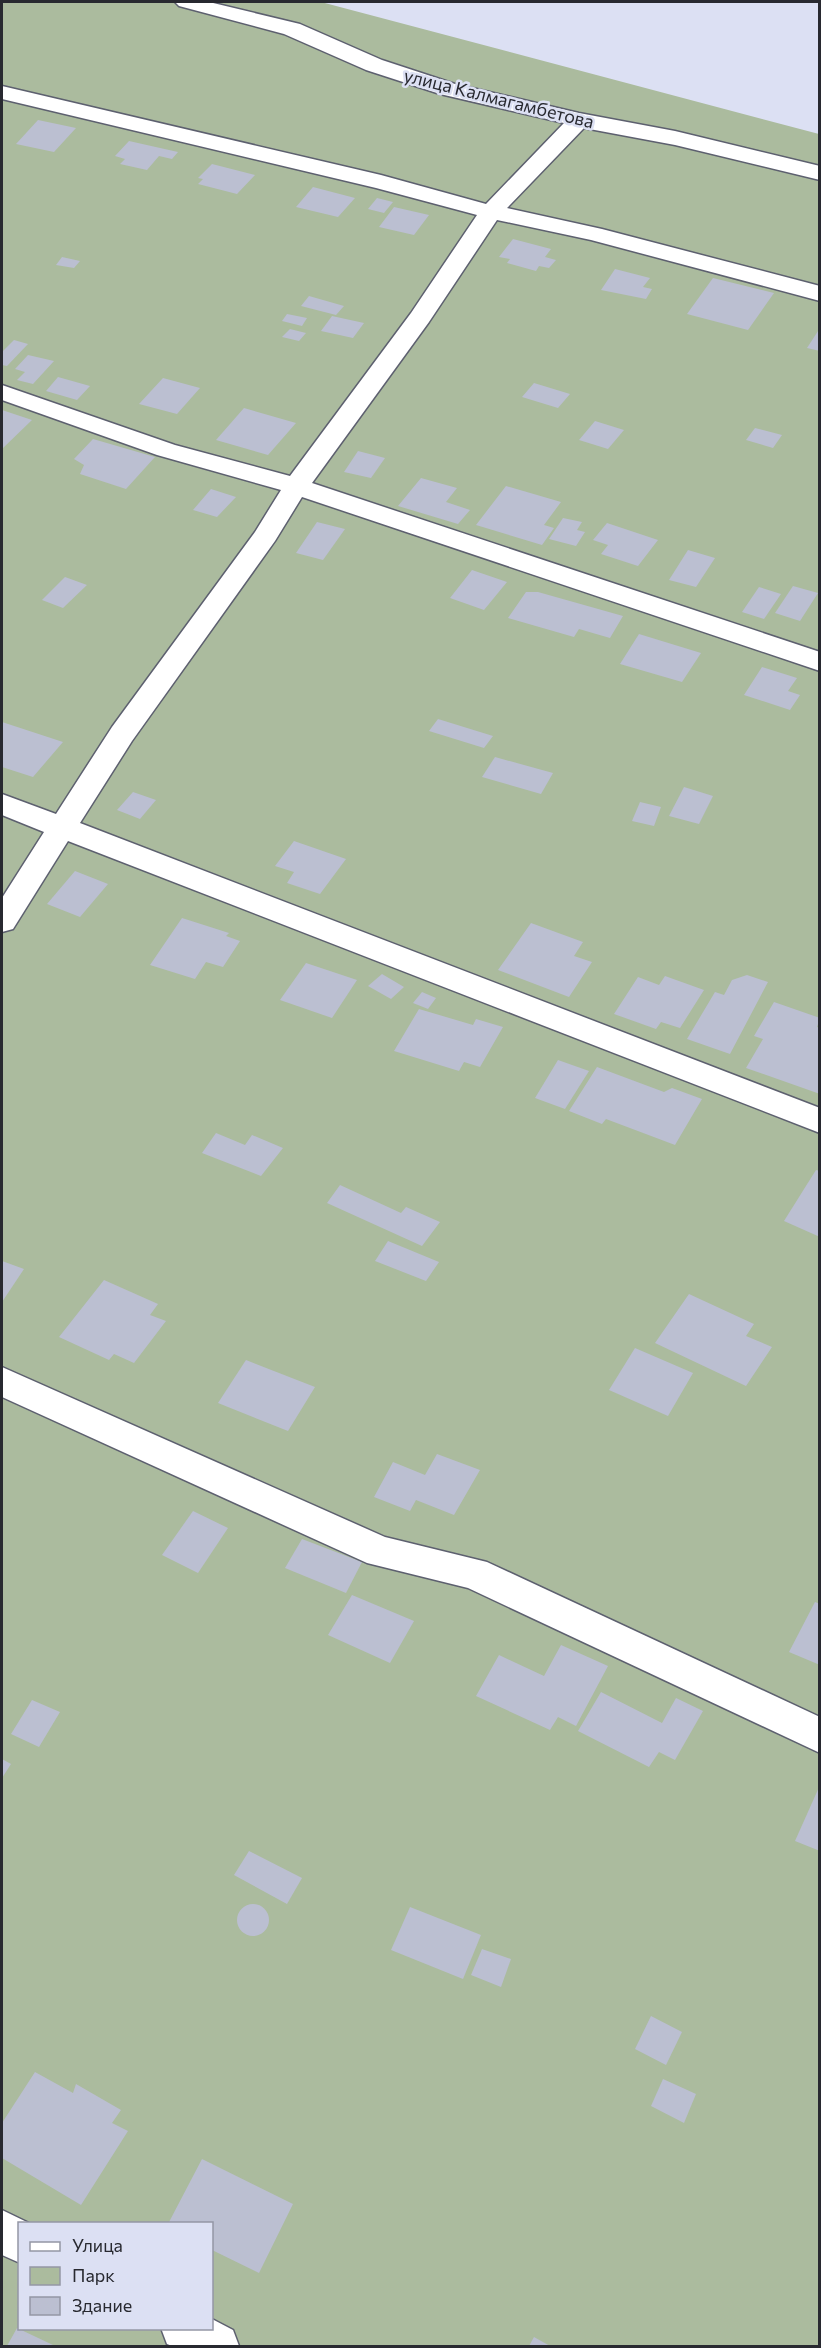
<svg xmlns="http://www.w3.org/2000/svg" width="821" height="2348" viewBox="0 0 821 2348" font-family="Commissioner,sans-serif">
<rect width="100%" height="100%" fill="#dce0f3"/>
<!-- green -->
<path fill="#abbb9e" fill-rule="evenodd" d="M2 2H321L819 134V2346H2ZM20 2224H212V2328H20Z"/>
<!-- building -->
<g fill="#bbbfd1">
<path d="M38 120 76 128 54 152 16 144Z"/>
<path d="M129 141 178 152 172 159 159 156 147 170 120 164 125 159 115 156Z"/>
<path d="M212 164 255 175 237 194 198 184 203 179 198 178Z"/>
<path d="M313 187 355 198 338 217 296 207Z"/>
<path d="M377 198 393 202 384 213 368 209Z"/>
<path d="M394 207 429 215 414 235 379 227Z"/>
<path d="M513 239 551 249 545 257 556 260 549 268 539 266 536 271 507 263 510 259 499 257Z"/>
<path d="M62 257 80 261 74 268 56 265Z"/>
<path d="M615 269 650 278 643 287 652 289 646 299 601 290Z"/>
<path d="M713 278 774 293 748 330 687 314Z"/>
<path d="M309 296 344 306 336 315 301 306Z"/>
<path d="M287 314 307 318 302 326 282 321Z"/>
<path d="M332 316 364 323 353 338 321 331Z"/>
<path d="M820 328V351L807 348Z"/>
<path d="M290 329 306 333 299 341 282 337Z"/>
<path d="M14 340 28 344 7 366 2 365V352Z"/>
<path d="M28 355 54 361 33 384 17 380 25 372 15 369Z"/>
<path d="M58 377 90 386 77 400 46 391Z"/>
<path d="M163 378 200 388 177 414 139 404Z"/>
<path d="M534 383 570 394 558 408 522 397Z"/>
<path d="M244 408 296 423 268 455 216 440Z"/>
<path d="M2 410 32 420 2 449Z"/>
<path d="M595 421 624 430 608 449 579 440Z"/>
<path d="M755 428 782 435 773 448 746 440Z"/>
<path d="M93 439 155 457 126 489 80 474 84 465 74 459Z"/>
<path d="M358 451 385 458 371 478 344 472Z"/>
<path d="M421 478 457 488 446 502 470 510 458 524 398 506Z"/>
<path d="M506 486 561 502 544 525 554 528 542 545 476 525Z"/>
<path d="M211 489 236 497 217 517 193 510Z"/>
<path d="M563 518 582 522 577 530 585 532 576 546 549 539Z"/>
<path d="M317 522 345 529 323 560 296 553Z"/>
<path d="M607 523 658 540 638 566 601 554 608 545 593 540Z"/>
<path d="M688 550 715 558 696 587 669 580Z"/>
<path d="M472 570 507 582 484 610 450 598Z"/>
<path d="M65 577 87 585 63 608 42 600Z"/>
<path d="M793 586 818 593 800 621 775 613Z"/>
<path d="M759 587 781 594 764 619 742 612Z"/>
<path d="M526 592H538L623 616 610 638 579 629 574 637 508 618Z"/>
<path d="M639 634 701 653 682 682 620 664Z"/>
<path d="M762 667 797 678 788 691 800 695 790 710 744 695Z"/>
<path d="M438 719 493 736 484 748 429 731Z"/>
<path d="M2 722 63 742 33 777 2 767Z"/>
<path d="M495 757 553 773 541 794 482 777Z"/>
<path d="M684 787 713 796 699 824 669 816Z"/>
<path d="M133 792 156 800 140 819 117 810Z"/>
<path d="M640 802 661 807 654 826 632 821Z"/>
<path d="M294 841 346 859 320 894 287 883 294 872 275 866Z"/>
<path d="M75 871 108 884 80 917 47 904Z"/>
<path d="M182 918 229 933 226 936 240 941 223 967 206 962 195 979 150 965Z"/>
<path d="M531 923 583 942 574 956 592 962 569 997 498 970Z"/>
<path d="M306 963 357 980 332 1018 280 1000Z"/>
<path d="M382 974 404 987 391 999 368 986Z"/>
<path d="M747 975 768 982 730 1054 687 1039 715 992 724 995 732 980Z"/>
<path d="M665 976 704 990 680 1028 661 1022 656 1029 614 1014 638 977 659 985Z"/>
<path d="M422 992 436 998 428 1009 413 1003Z"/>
<path d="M774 1002 820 1018 817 1027 820 1028V1094L746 1068 763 1039 754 1036Z"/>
<path d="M419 1009 473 1025 476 1019 503 1027 480 1067 464 1062 459 1071 394 1051Z"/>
<path d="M558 1060 589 1071 565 1109 535 1098Z"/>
<path d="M597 1067 664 1092 672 1088 702 1099 675 1145 606 1119 602 1124 569 1111Z"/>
<path d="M216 1133 245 1145 252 1135 283 1148 261 1176 202 1153Z"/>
<path d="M816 1170 820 1171V1237L784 1221Z"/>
<path d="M340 1185 401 1213 406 1207 440 1222 422 1246 327 1203Z"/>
<path d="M388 1241 439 1262 426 1281 375 1261Z"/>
<path d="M2 1261 24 1269 2 1302Z"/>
<path d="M104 1280 158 1304 150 1315 166 1321 134 1363 114 1354 109 1360 59 1337Z"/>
<path d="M689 1294 754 1324 746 1336 772 1347 746 1386 655 1343Z"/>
<path d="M635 1348 693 1373 668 1416 609 1390Z"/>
<path d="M246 1360 315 1387 288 1431 218 1403Z"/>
<path d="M437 1454 480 1470 454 1515 416 1500 410 1511 374 1497 393 1462 425 1475Z"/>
<path d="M193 1511 228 1528 198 1573 162 1555Z"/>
<path d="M302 1539 362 1562 346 1593 285 1568Z"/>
<path d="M352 1595 414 1621 390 1663 328 1635Z"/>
<path d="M815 1602 820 1604V1665L789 1652Z"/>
<path d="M561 1645 608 1666 576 1726 558 1717 550 1730 476 1696 499 1655 544 1676Z"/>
<path d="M601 1692 662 1723 676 1698 703 1711 675 1760 659 1752 649 1767 578 1731Z"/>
<path d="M32 1700 60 1712 39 1747 11 1734Z"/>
<path d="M2 1759 11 1764 2 1778Z"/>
<path d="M820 1785V1851L795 1841Z"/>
<path d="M249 1851 302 1878 287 1904 234 1875Z"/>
<circle cx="253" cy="1920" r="16"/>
<path d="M410 1907 481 1935 463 1979 391 1950Z"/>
<path d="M482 1949 511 1959 501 1987 471 1975Z"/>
<path d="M651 2016 682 2032 666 2065 635 2049Z"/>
<path d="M35 2072 73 2093 76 2084 121 2110 112 2123 128 2131 81 2205 2 2158V2123Z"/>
<path d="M663 2079 696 2094 684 2123 651 2106Z"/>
<path d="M202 2159 293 2204 259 2273 212 2250V2224H168Z"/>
<path d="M17 2328 53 2345 7 2346Z"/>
<path d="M534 2337 550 2346H529Z"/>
</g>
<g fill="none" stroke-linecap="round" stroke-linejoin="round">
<!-- minor casing -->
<g stroke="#5d606f" stroke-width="3">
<g id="minor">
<path d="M175 2H209L300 24 382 60 455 84 579 113 675 131 820 166V180L675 145 584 128 507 208 602 229 820 286V301L591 240 497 220 429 322 312 483 820 652V671L302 497 275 541 132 741 80 823 820 1108V1133L68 841 13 929 2 932V898L44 832 2 815V794L56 814 112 727 255 532 281 490 157 455 2 400V385L175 445 290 476 411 313 477 215 376 188 2 99V86L381 175 486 204 564 123 440 94 366 70 284 34 179 6Z"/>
<path d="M2 1367 385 1537 487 1562 820 1717V1753L468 1588 367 1563 2 1397Z"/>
<path d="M2 2210 31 2224H20V2263L2 2255Z"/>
<path d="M212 2319 233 2330 239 2346H172L167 2344 161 2328H212Z"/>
</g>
</g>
<!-- minor -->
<use href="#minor" fill="#fff" fill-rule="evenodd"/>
</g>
<g text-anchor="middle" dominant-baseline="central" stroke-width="5" stroke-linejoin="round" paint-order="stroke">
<!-- far-street labels -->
<g font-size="18" fill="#282930" stroke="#dce0f3">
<text transform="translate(499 98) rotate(14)">улица Калмагамбетова</text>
</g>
</g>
<!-- border -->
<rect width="821" height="2348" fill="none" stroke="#282930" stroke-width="6"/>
<!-- legend -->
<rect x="18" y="2222" width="195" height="108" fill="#dce0f3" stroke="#9497a5" stroke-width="1.5"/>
<rect x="30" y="2242" width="30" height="9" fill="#ffffff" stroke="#9497a5" stroke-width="1.5"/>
<text x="72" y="2252" font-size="18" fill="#282930">Улица</text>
<rect x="30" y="2267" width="30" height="18" fill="#abbb9e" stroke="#9497a5" stroke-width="1.5"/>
<text x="72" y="2282" font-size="18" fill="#282930">Парк</text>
<rect x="30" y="2297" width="30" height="18" fill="#bbbfd1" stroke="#9497a5" stroke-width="1.5"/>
<text x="72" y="2312" font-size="18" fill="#282930">Здание</text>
</svg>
